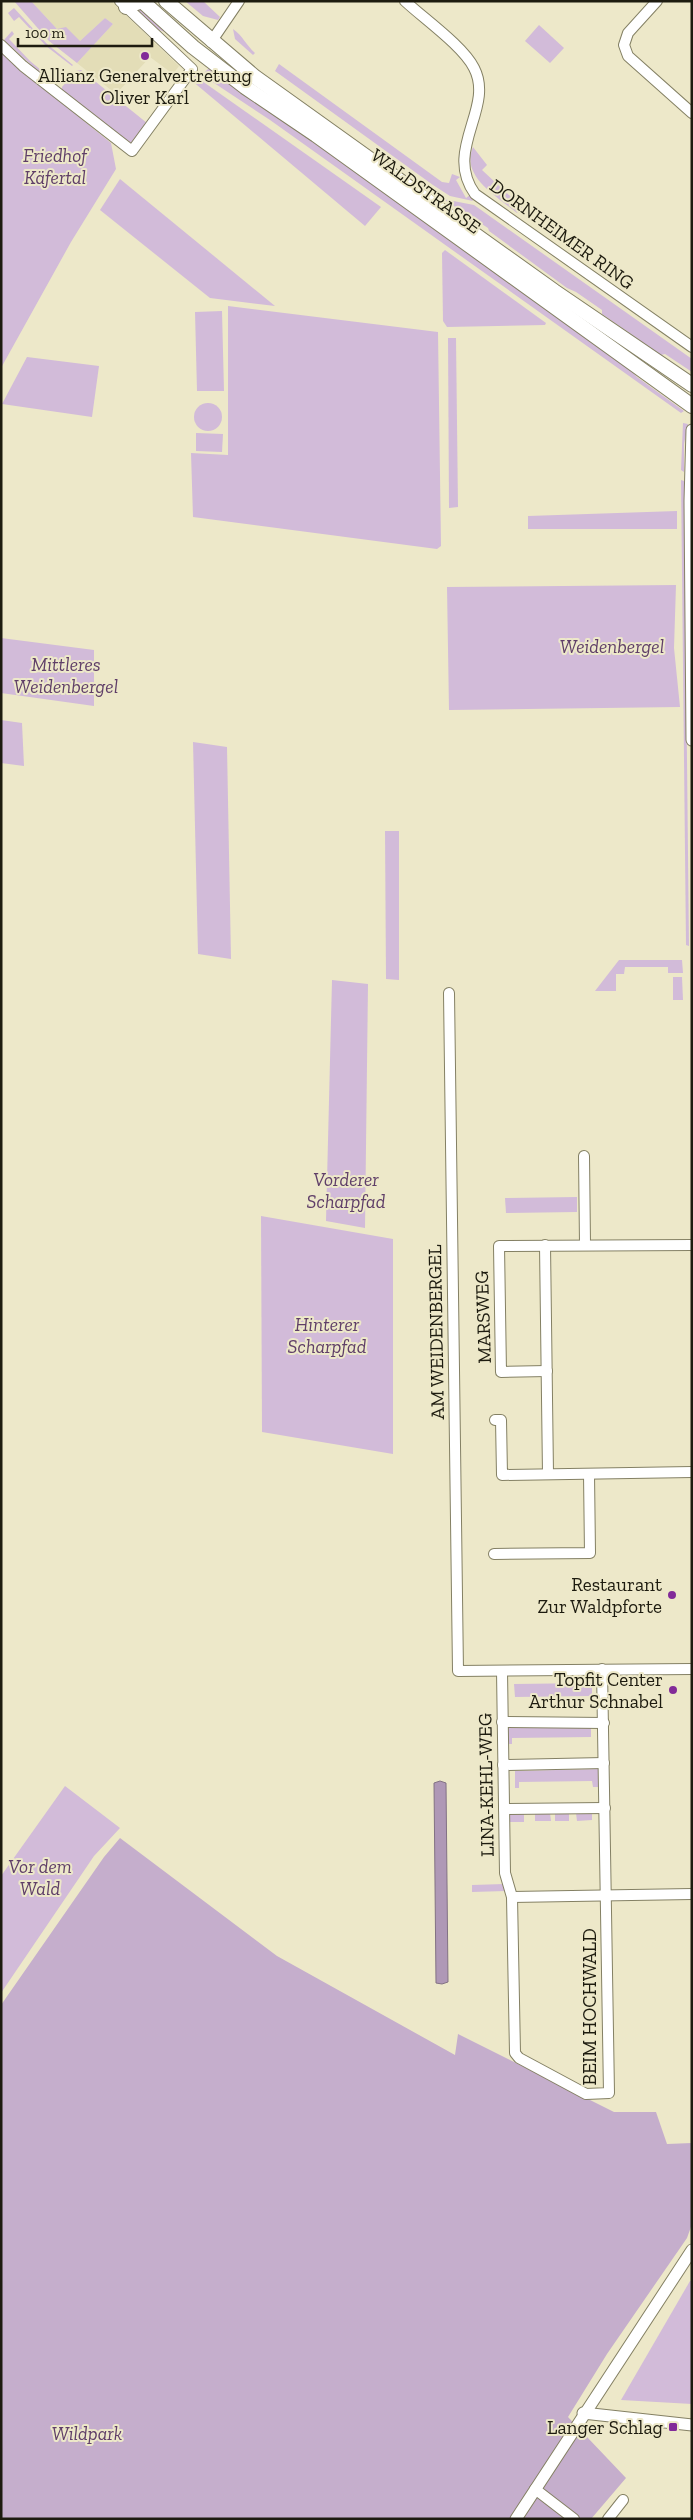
<svg xmlns="http://www.w3.org/2000/svg" width="693" height="2520" viewBox="0 0 693 2520" font-family="'Zilla Slab',serif">
<rect width="100%" height="100%" fill="#ede8c9"/>
<!-- built -->
<path fill="#e3ddb7" d="M31 1H111L179 66 173 74 150 57 116 94 77 63 113 24 105 18 80 41 57 29Z"/>
<!-- green -->
<g fill="#d2bbd9">
<path d="M14 1H31L57 29 66 27 80 41 105 18 113 24 77 63 49 41Z"/>
<path d="M185 1H203L220 17 218 20 203 16Z"/>
<path d="M14 8 47 44 73 65 72 66 46 46 19 17 14 21 8 13Z"/>
<path d="M142 8 165 32 154 28 134 9Z"/>
<path d="M539 25 564 48 550 63 525 41Z"/>
<path d="M233 29C243 36 246 45 255 53L253 55 235 39Z"/>
<path d="M12 31 14 34 9 39 30 61 53 80 59 75 61 78 52 84 4 40Z"/>
<path d="M1 51 24 72 111 143 116 169 71 242 1 368Z"/>
<path d="M279 64 442 182 449 183 452 174 460 177 456 180 466 198 470 195 473 201 450 196 433 185 275 71Z"/>
<path d="M210 67 621 360 637 377 684 411 681 413 270 120 202 75Z"/>
<path d="M81 70 147 123 131 143H127L62 91V87L76 71Z"/>
<path d="M195 76 381 207 365 226 191 80Z"/>
<path d="M473 147 487 165 482 170 522 207 517 213C498 197 460 177 473 147Z"/>
<path d="M120 179 275 306 210 298 100 210Z"/>
<path d="M443 199 474 205 692 359V372L665 354 661 355 602 314V310L576 292 567 288 489 231 488 228Z"/>
<path d="M445 250 546 323 545 325 447 327 443 321 442 253Z"/>
<path d="M228 306 438 332 441 546 437 549 193 517 191 453 228 455Z"/>
<path d="M222 311 224 391H197L195 312Z"/>
<path d="M448 338H456L458 507 449 508Z"/>
<path d="M27 357 99 366 92 417 2 404Z"/>
<circle cx="208" cy="417" r="14"/>
<path d="M683 423 688 424 684 444V472L681 470Z"/>
<path d="M196 433 223 434 222 452 196 451Z"/>
<path d="M681 480 684 481 689 946 686 945Z"/>
<path d="M677 511V529H528V516Z"/>
<path d="M676 585 674 648 680 707 449 710 447 587Z"/>
<path d="M1 638 94 650V706L1 693Z"/>
<path d="M1 720 22 723 24 766 1 763Z"/>
<path d="M193 742 227 747 231 959 198 954Z"/>
<path d="M385 831H399V980L386 979Z"/>
<path d="M619 960H682L683 973H668V967H625L624 974H616V991H595Z"/>
<path d="M673 977H682L683 1000H673Z"/>
<path d="M332 980 368 984 365 1228 326 1221Z"/>
<path d="M577 1197V1212L506 1213 505 1198Z"/>
<path d="M261 1216 393 1239V1454L262 1432Z"/>
<path d="M592 1683V1696L515 1697 514 1684Z"/>
<path d="M591 1725V1737L512 1738V1744H508V1726Z"/>
<path d="M598 1769V1787H593L592 1781 519 1782V1788H515V1771Z"/>
<path d="M65 1786 120 1828 94 1856 1 1993V1876Z"/>
<path d="M592 1812V1820L577 1821 576 1813Z"/>
<path d="M535 1813H550L551 1821H535Z"/>
<rect x="555" y="1813" width="14" height="8"/>
<rect x="508" y="1814" width="16" height="8"/>
<path d="M504 1884 506 1891 472 1892V1885Z"/>
<path d="M690 2281H692V2404L621 2400Z"/>
</g>
<!-- forest -->
<path fill="#c5aecc" d="M120 1838 277 1956 455 2055 458 2034 614 2112H656L667 2144 692 2143V2224L687 2238 607 2354 568 2417 626 2478 591 2519H1V2005L104 1857Z"/>
<!-- water -->
<path fill="#af98b6" stroke="#837284" d="M440 1781 446 1783 448 1982 442 1984 436 1983 434 1783Z"/>
<g fill="none" stroke-linecap="round" stroke-linejoin="round">
<!-- minor casing -->
<g stroke="#848064" stroke-width="12">
<g id="minor">
<path d="M405 1C423 18 463 46 474 68 495 108 443 150 475 194L692 347"/>
<path d="M657 1 628 33 624 45 628 56 692 113"/>
<path d="M211 42 239 1"/>
<path d="M1 45 23 66 132 151 192 69 120 1"/>
<path d="M449 993 458 1671 692 1669"/>
<path d="M584 1156 585 1244"/>
<path d="M545 1245 548 1474"/>
<path d="M547 1371 501 1372 499 1246 692 1245"/>
<path d="M495 1420H501L502 1475 692 1472"/>
<path d="M494 1554 590 1553 589 1474"/>
<path d="M502 1671 505 1873 512 1897 515 2053 519 2058 586 2094 609 2093 602 1669"/>
<path d="M502 1722 604 1723"/>
<path d="M503 1765 604 1763"/>
<path d="M504 1809 605 1808"/>
<path d="M512 1897 692 1894"/>
<path d="M535 2489 574 2519"/>
<path d="M608 2519 623 2500"/>
</g>
</g>
<!-- tertiary casing -->
<g stroke="#848064" stroke-width="13">
<g id="tertiary">
<path d="M692 430 690 501 692 740"/>
<path d="M583 2413 692 2425"/>
<path d="M516 2519 692 2250"/>
</g>
</g>
<!-- secondary casing -->
<g stroke="#848064" stroke-width="16">
<g id="secondary">
<path d="M142 1 193 47 245 87 316 135 692 406"/>
<path d="M166 1 255 77 554 291 692 385"/>
<path d="M126 7 142 1"/>
</g>
</g>
<!-- minor -->
<use href="#minor" stroke="#fff" stroke-width="10"/>
<!-- tertiary -->
<use href="#tertiary" stroke="#fff" stroke-width="11"/>
<!-- secondary -->
<use href="#secondary" stroke="#fff" stroke-width="14"/>
</g>
<!-- markers -->
<g fill="#822b99" stroke="#ede8c9" stroke-width="2">
<circle cx="145" cy="56" r="5"/>
<circle cx="672" cy="1595" r="5"/>
<circle cx="673" cy="1690" r="5"/>
<rect x="668" y="2422" width="10" height="10" rx="2.5"/>
</g>
<g text-anchor="middle" dominant-baseline="central" stroke-width="4" stroke-linejoin="round" paint-order="stroke">
<!-- poi labels -->
<g font-size="19" fill="#1d1b0f" stroke="#ede8c9" text-anchor="end">
<text x="145" y="75" text-anchor="middle">Allianz Generalvertretung<tspan x="145" dy="22">Oliver Karl</tspan></text>
<text x="662" y="1584">Restaurant<tspan x="662" dy="22">Zur Waldpforte</tspan></text>
<text x="663" y="1679">Topfit Center<tspan x="663" dy="22">Arthur Schnabel</tspan></text>
<text x="663" y="2427">Langer Schlag</text>
</g>
<!-- park labels -->
<g font-size="19" font-style="italic" fill="#5f3e68" stroke="#ede8c9">
<text x="55" y="155">Friedhof<tspan x="55" dy="22">Käfertal</tspan></text>
<text x="612" y="646">Weidenbergel</text>
<text x="66" y="664">Mittleres<tspan x="66" dy="22">Weidenbergel</tspan></text>
<text x="346" y="1179">Vorderer<tspan x="346" dy="22">Scharpfad</tspan></text>
<text x="327" y="1324">Hinterer<tspan x="327" dy="22">Scharpfad</tspan></text>
<text x="40" y="1866">Vor dem<tspan x="40" dy="22">Wald</tspan></text>
<text x="87" y="2433">Wildpark</text>
</g>
<!-- street labels -->
<g font-size="19" fill="#1d1b0f" stroke="#ede8c9">
<text transform="translate(426 191) rotate(36)">WALDSTRASSE</text>
<text transform="translate(562 234) rotate(36)">DORNHEIMER RING</text>
<text transform="translate(483 1317) rotate(-92)">MARSWEG</text>
<text transform="translate(436 1332) rotate(-91)">AM WEIDENBERGEL</text>
<text transform="translate(486 1785) rotate(-91)">LINA-KEHL-WEG</text>
<text transform="translate(589 2007) rotate(-90)">BEIM HOCHWALD</text>
</g>
</g>
<!-- border -->
<rect width="693" height="2520" fill="none" stroke="#1d1b0f" stroke-width="5"/>
<!-- scale -->
<path d="M18 38v8h134v-8" fill="none" stroke="#1d1b0f" stroke-width="2.5"/>
<text x="25" y="38" font-size="15" fill="#1d1b0f" stroke="#ede8c9" stroke-width="4" paint-order="stroke">100 m</text>
</svg>
